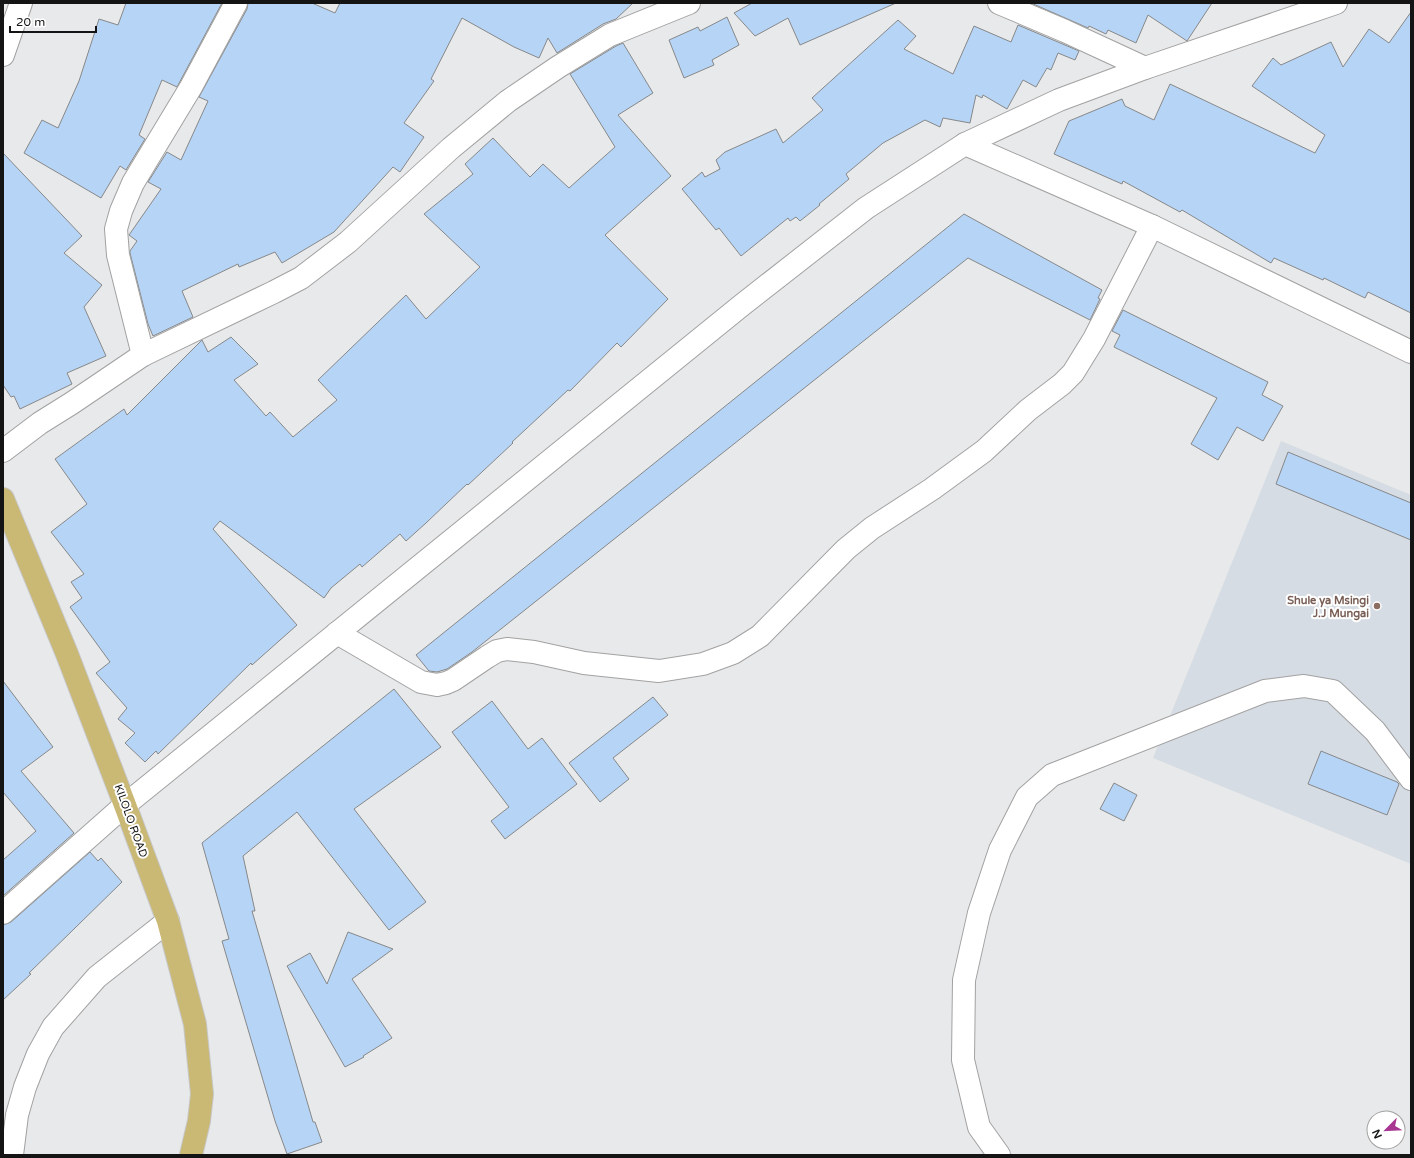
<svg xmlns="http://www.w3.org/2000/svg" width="1414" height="1158" viewBox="0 0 1414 1158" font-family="'Varela Round',sans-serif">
<rect width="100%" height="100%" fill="#e8e9ea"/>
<!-- built -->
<path fill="#d6dce3" d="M1281 441 1411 495V864L1153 758Z"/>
<!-- building -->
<g fill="#b6d4f6" stroke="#878889">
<path d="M126 3H222L177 87 162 80 139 135 145 139 126 170 120 166 101 198 24 153 42 120 58 128 79 81 99 19 118 25Z"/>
<path d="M248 3H312L335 13 340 3H633L616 19 603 24 557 53 548 38 539 58 514 47 462 18 431 79 434 81 404 123 424 137 400 172 393 167 334 232 282 263 275 252 239 267 238 264 182 291 193 317 153 336 148 324 130 253V251L137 241 129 235 161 189 148 182 167 152 181 160 208 101 199 97 247 9Z"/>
<path d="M752 3H896L800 45 788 18 755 36 734 13Z"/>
<path d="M1031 3H1212L1187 41 1148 15 1136 43 1108 30 1106 34 1089 26 1088 28Z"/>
<path d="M1411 12V313L1368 292 1365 298 1324 278 1323 280 1274 258 1271 263 1182 210 1180 212 1123 181 1122 184 1054 154 1069 121 1122 99 1125 106 1154 120 1170 84 1315 153 1325 135 1252 86 1273 58 1281 65 1331 42 1343 67 1369 29 1389 43Z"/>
<path d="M727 17 739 45 712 60 714 65 684 78 669 40 698 27 700 31Z"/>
<path d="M898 20 916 36 904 49 953 74 974 26 1011 42 1018 25 1079 51 1075 60 1058 53 1051 70 1047 68 1036 87 1023 80 1007 109 983 95 982 98 976 95 970 123 943 118 940 127 925 120 883 143 846 174 849 179 819 204 820 205 800 221 796 217 790 221 788 218 741 256 719 228 716 230 682 189 702 172 705 177 720 169 716 160 725 152 776 129 783 143 823 110 812 98Z"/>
<path d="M623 43 653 93 618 115 671 176 605 235 668 299 621 347 617 343 570 391 568 390 512 442 513 443 468 485 467 484 426 523 406 541 400 534 362 567 360 564 331 588 324 598 220 521 213 529 297 625 252 665 251 663 158 754 156 751 145 762 125 743 135 733 118 719 127 708 96 673 110 662 70 607 82 598 71 582 84 574 51 532 87 504 55 459 124 409 127 415 202 340 208 352 231 337 258 364 234 380 266 416 270 412 293 437 337 400 318 380 406 295 426 319 480 267 424 214 473 174 465 164 493 138 530 177 543 164 569 188 615 147 570 74 616 46Z"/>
<path d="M3 153 82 236 64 253 102 285 84 307 106 356 67 373 72 384 20 409 14 396 11 397 3 385Z"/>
<path d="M964 214 1102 290 1098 298 1100 299 1090 320 968 258 472 652 447 669 437 672 429 671 416 655Z"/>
<path d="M1123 310 1268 382 1262 395 1283 406 1263 441 1237 427 1218 460 1191 444 1217 398 1114 347 1120 335 1112 331Z"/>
<path d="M1288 452 1411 503V540L1276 484Z"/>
<path d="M3 681 53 747 21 771 74 833 3 896V860L36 831 3 792Z"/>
<path d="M394 689 441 747 354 809 426 902 389 930 297 812 243 856 255 911H252L313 1122H315L322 1142 287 1154 275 1121 222 941 229 939 202 843Z"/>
<path d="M653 697 668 715 613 758 629 779 600 802 569 763Z"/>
<path d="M492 701 528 749 542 738 577 784 505 839 491 821 509 807 452 732Z"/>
<path d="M1321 751 1397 782 1399 784 1387 815 1308 784Z"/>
<path d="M1114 783 1137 795 1124 821 1100 809Z"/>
<path d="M90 852 98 861 101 858 122 882 29 973 31 974 3 1000V925L11 922Z"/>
<path d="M348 932 393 949 352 979 392 1038 363 1056 364 1057 345 1067 287 966 310 953 327 984Z"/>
</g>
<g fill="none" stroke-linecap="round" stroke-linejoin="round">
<!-- minor casing -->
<g stroke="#a2a2a3" stroke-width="24">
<g id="minor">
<path d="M999 3 1065 31 1145 68"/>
<path d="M3 55 21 3"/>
<path d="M965 144 1152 226 1411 352"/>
<path d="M143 355 118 255 116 229 121 211 133 183 191 87 236 3"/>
<path d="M3 451 40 423 72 403 143 355 274 292 301 278 348 242 451 148 508 101 558 67 610 35 689 3"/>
<path d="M337 633 421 682 437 685 446 683 453 680 487 657 497 651 507 649 534 652 584 663 659 671 703 664 733 653 760 636 846 549 872 528 932 489 984 451 1028 410 1062 384 1073 373 1094 339 1152 226"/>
<path d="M3 913 125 805 742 305 866 208 965 144 1059 100 1145 68 1336 3"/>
<path d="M12 1155 17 1115 25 1087 38 1054 53 1027 97 977 168 921"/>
<path d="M999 1155 979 1127 963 1060 964 980 979 913 1000 850 1027 797 1052 775 1265 691 1304 686 1333 691 1375 731 1411 779"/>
</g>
</g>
<!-- major casing -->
<g stroke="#c7c7c7" stroke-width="24">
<path id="major" d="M3 499 67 654 125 805 168 921 195 1024 202 1094 199 1121 191 1155"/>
</g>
<!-- minor -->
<use href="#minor" stroke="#fff" stroke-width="22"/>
<!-- major -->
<use href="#major" stroke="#cab875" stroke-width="22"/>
</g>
<!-- markers -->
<circle fill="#8d6e63" stroke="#fff" stroke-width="1.5" cx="1377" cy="606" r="4"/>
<g text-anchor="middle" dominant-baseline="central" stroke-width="4" stroke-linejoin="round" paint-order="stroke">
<!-- education labels -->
<g font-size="11" font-weight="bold" fill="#785e54" stroke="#fff" text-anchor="end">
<text x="1369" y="600">Shule ya Msingi<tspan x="1369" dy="13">J.J Mungai</tspan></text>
</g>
<!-- street labels -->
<g font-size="11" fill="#141415" stroke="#fff">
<text transform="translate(131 821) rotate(70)">KILOLO ROAD</text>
</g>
</g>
<!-- border -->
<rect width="1414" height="1158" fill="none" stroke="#141415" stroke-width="8"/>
<!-- north arrow -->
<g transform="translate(1386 1130) rotate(246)"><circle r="19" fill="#ffffff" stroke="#a1a1a1"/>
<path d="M0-3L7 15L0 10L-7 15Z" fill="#a83792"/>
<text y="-6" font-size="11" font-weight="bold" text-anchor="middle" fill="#141415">N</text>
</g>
<!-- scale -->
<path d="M10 26v6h86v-6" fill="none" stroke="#141415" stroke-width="2"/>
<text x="16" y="26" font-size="12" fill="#141415" stroke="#ffffff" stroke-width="3" paint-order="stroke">20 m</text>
</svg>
